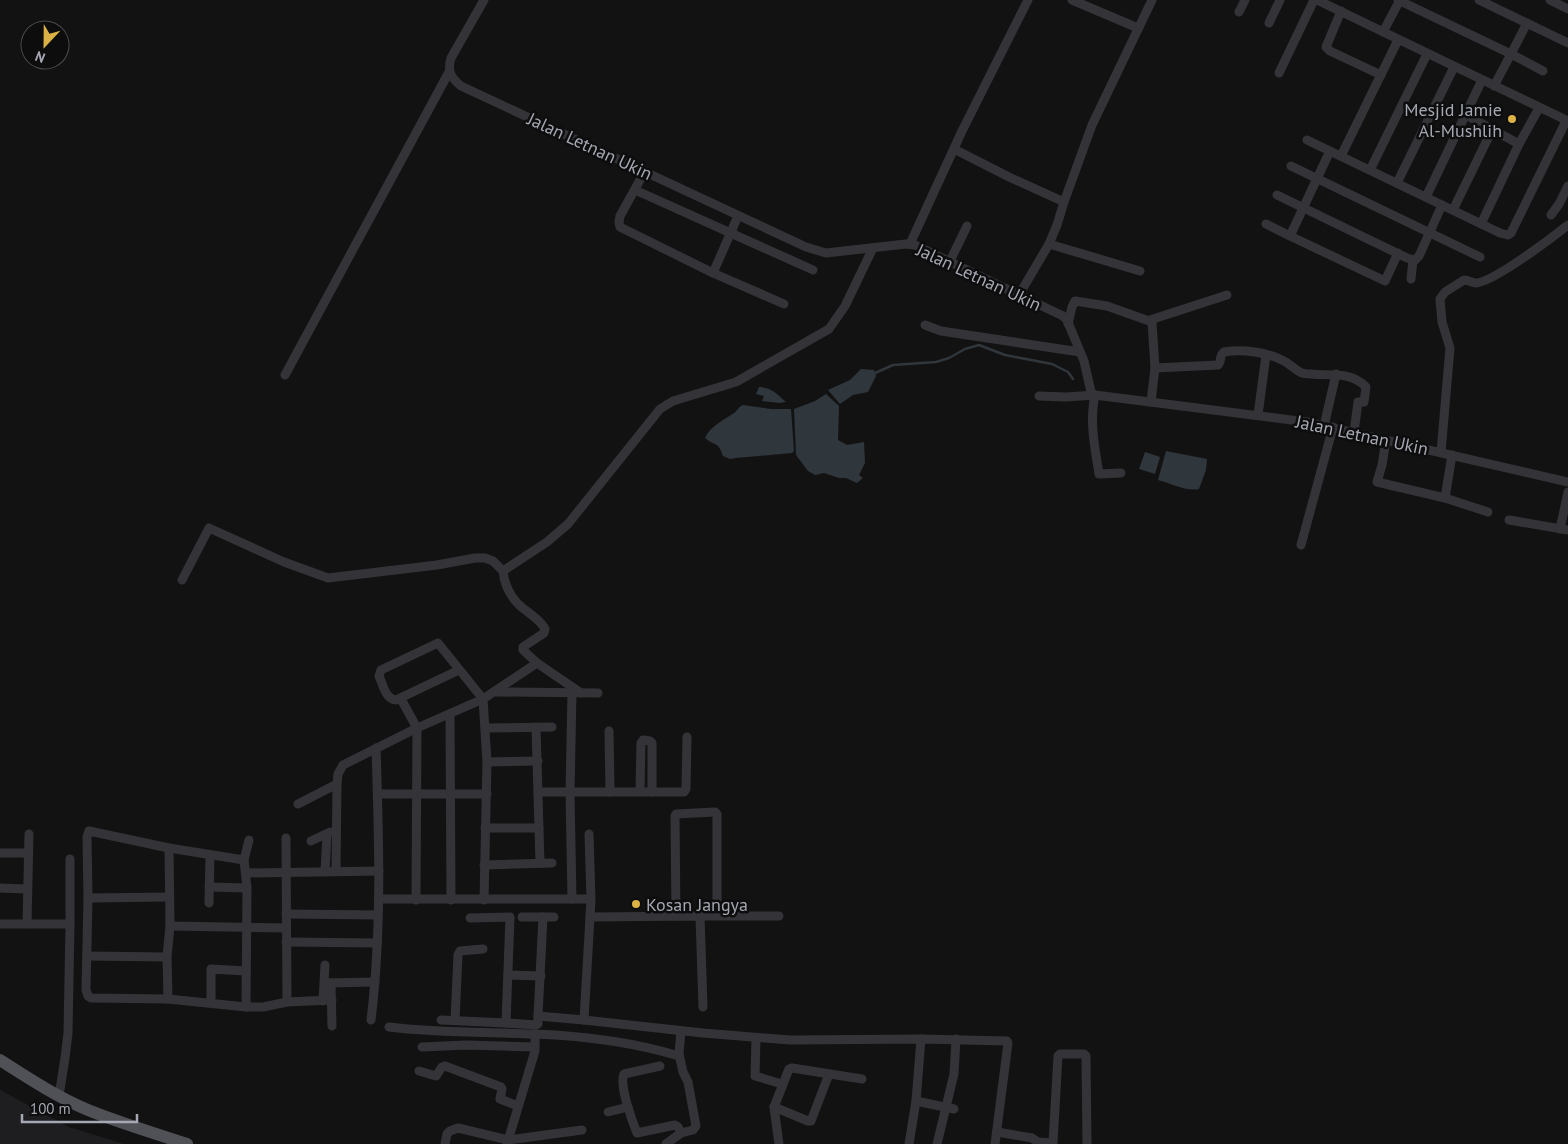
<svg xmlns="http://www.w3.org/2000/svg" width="1568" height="1144" viewBox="0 0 1568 1144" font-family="'PT Sans',sans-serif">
<rect width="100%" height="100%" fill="#121213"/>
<!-- built -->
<path fill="#1e1e20" d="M0 1090 69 1127 124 1144H0Z"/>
<!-- water -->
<g fill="#2f363c">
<path d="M861 369 874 370 876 376 868 392 853 395 840 404 828 390 850 380Z"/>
<path d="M759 387C771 387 777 394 786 402L779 403 762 401 764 396 756 394Z"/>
<path d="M826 394 839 406 838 440 847 445 864 442 865 463 859 475 863 478 857 483 846 478H839L824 473 815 475 808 471 796 455 794 409 815 401Z"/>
<path d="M743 405 771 409H791L794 451 792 453 736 458 730 459 723 456C718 441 716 447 705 438 710 426 724 420 734 413 738 410 738 407 743 405Z"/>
<path d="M1166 451 1207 459 1206 470 1199 489C1187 492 1170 483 1158 480Z"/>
<path d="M1145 452 1160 457 1155 474 1139 469Z"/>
</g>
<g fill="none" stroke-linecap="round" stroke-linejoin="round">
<!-- stream -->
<path stroke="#2f363c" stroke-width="2.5" d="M875 373 893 365 936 362 949 358 965 349 979 345 1005 355 1052 364 1068 372 1073 379"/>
<!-- street -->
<g stroke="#343438" stroke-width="9">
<path d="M484 0 451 58C447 71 451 78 461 86L806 247 826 253 906 244 915 245 1063 316 1067 320 1084 361 1091 392 1095 395 1307 422 1568 482"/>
<path d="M1072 0 1138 28"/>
<path d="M1317 0 1568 121"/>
<path d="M1398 0 1511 54 1494 86"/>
<path d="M1479 0 1568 43"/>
<path d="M1550 0 1568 9"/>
<path d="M1341 11 1326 47 1330 51 1381 75"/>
<path d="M1239 12 1245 0"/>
<path d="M1269 23 1280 0"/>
<path d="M1527 23 1511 54 1543 71"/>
<path d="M1383 32 1400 0"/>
<path d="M1279 73 1314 0"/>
<path d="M1466 115 1519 144"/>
<path d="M1307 140 1500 233 1508 235 1511 233 1566 121"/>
<path d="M954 149 1009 177 1064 202"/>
<path d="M1330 151 1290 236 1385 281 1398 253"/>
<path d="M1341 156 1398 40"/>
<path d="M1291 166 1480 257"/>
<path d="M1370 170 1427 54"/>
<path d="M645 171 620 216 619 222 620 227 713 273 784 304"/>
<path d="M1397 183 1454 67"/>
<path d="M635 190 813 270"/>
<path d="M1277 195 1407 258 1415 260 1419 256 1442 205"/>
<path d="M1426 197 1482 80"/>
<path d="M1453 210 1492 130"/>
<path d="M1551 215 1559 204 1568 186"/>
<path d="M1266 224 1290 236"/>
<path d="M1481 224 1519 144 1539 108"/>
<path d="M910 244 962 131 1028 0"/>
<path d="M1049 244 1140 271"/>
<path d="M950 261 967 226"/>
<path d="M713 273 738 216"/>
<path d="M1411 279 1413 260H1415"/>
<path d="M1019 295 1049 244 1057 225 1064 202 1092 125 1152 0"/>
<path d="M1150 320 1227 295"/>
<path d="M1068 324 1072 307 1075 301 1107 306 1152 322 1155 368 1151 402"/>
<path d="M925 325 941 331 1080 352"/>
<path d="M1155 368 1218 365C1222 361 1219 355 1224 352 1243 349 1267 352 1284 361 1290 364 1294 369 1300 372 1303 374 1308 374 1311 374 1330 376 1351 371 1366 387L1364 402H1358L1354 432"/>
<path d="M285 375 449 72"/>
<path d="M1039 396 1066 397 1095 395C1089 421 1095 449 1099 474L1121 473"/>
<path d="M1258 415 1266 355"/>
<path d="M1324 426 1336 374"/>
<path d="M1386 440 1382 465 1377 482 1445 498 1488 512"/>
<path d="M1441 452 1450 348 1442 322 1440 299 1445 292 1464 280C1468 280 1471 282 1475 283 1491 284 1553 237 1568 225"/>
<path d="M1445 498 1452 455"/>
<path d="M1509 520 1568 530"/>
<path d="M1560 529 1568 492"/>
<path d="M1301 545 1333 427"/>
<path d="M503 571C505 589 513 602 528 612 535 618 541 621 545 629L544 633 523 647V650L537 663 581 693"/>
<path d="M182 580 209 528 284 562 328 578 437 565 475 558H485L493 561 503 571 547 542 568 524 660 409 673 401 736 382 829 329 845 306 873 248"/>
<path d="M459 670 396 700C385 699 383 684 379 676L381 670 438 643 483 699 487 762 484 900"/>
<path d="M496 692 598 693"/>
<path d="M401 699 417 728 416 900"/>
<path d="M450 714 451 900"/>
<path d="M536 727 540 863"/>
<path d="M485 728 552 727"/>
<path d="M609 731 610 792"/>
<path d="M487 762 538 761"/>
<path d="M538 792H684L686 789 687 737"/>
<path d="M640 792 641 743 643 740 650 741 652 743V792"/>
<path d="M378 794H487"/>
<path d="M298 804 337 784"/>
<path d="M485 828H539"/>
<path d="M589 834 591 899 590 917"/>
<path d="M286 838 287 1002"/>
<path d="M311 841 330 832"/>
<path d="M0 853H24"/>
<path d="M244 860 169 848 89 831 87 837 88 898 86 990 88 996 91 998 168 999 246 1007H263L287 1002 332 1000"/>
<path d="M484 865 552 863"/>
<path d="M336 871 337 784 338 774 343 765 417 728 483 699 537 663"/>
<path d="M325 872 327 834"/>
<path d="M246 873 379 871"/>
<path d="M209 887 247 888"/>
<path d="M0 888 27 889"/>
<path d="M88 898 169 897"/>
<path d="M379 899H587"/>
<path d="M572 899 570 793 572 692"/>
<path d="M209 903 210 855"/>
<path d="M286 914 378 915"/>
<path d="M676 916 675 816 676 814 715 812 717 814V915"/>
<path d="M700 916H779"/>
<path d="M522 917H554"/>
<path d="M543 917 538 1016 584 1020"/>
<path d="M470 918 510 917 506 1023 536 1025 538 1024V1016"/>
<path d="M0 924H70L68 1033 65 1058 59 1096"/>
<path d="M27 924 29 834"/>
<path d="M70 924V859"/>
<path d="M170 926 286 928"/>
<path d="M286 942 377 943"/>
<path d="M87 956 167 957"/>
<path d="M508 975 541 976"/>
<path d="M325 983 375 982"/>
<path d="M331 983 332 1026"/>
<path d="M168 999 167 957 170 926 169 848"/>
<path d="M323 1001 325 965"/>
<path d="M211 1003V969L246 971"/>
<path d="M246 1007 247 888 244 860 249 840"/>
<path d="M703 1007 700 916 590 917 584 1020 703 1033 790 1040 921 1039 1007 1041 1008 1043 995 1144"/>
<path d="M371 1020C382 930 379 839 376 748"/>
<path d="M441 1020 506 1023"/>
<path d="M455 1020 458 955 460 951 483 949"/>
<path d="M389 1027C437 1033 487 1032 535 1034V1051L507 1144"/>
<path d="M535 1034C584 1036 633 1042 679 1056"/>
<path d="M756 1038 755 1076 782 1084"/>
<path d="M422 1047 466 1045 535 1047"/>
<path d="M660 1066 624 1074C619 1085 632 1121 637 1133L675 1125 678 1127 681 1133"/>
<path d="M419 1071 436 1076 442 1067 445 1066 501 1087 502 1089 500 1099 518 1106"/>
<path d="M916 1101 954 1109"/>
<path d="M774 1107 808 1121H811L829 1074"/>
<path d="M608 1112 628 1107"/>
<path d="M997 1132 1032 1138 1038 1142 1053 1143 1058 1056 1060 1054H1084L1086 1056 1087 1144"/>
<path d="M445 1144 447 1134 450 1131 458 1128 508 1140 582 1130"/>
<path d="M666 1144 681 1133 693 1130 696 1126 688 1082 683 1072 679 1054 681 1031"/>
<path d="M779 1144 774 1107 789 1069 792 1068 862 1079"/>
<path d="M909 1144 916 1101 921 1039"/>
<path d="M937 1144 954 1074 956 1039"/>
</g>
<!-- primary -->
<path stroke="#505157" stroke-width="12" d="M0 1060C28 1078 57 1097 88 1110 120 1123 154 1133 187 1144"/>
</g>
<!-- markers -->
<g fill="#dbb243" stroke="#0d0d0e" stroke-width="2">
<circle cx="1512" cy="119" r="5"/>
<circle cx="636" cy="904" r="5"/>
</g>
<g text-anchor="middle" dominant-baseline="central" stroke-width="5" stroke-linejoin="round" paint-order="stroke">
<!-- poi labels -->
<g font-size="18" fill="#a5a8b2" stroke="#0d0d0e" text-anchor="end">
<text x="1502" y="109">Mesjid Jamie<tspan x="1502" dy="21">Al-Mushlih</tspan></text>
<text x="646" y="904" text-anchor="start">Kosan Jangya</text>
</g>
<!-- street labels -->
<g font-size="18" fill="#a5a8b2" stroke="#0d0d0e">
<text transform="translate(590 146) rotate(25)">Jalan Letnan Ukin</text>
<text transform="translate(979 277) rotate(25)">Jalan Letnan Ukin</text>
<text transform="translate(1362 435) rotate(12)">Jalan Letnan Ukin</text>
</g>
</g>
<!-- north arrow -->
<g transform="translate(45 45) rotate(202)"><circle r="24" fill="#0d0d0e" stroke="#4a4b50"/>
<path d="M0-4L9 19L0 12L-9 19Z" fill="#dbb243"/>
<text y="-8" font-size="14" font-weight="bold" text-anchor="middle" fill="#a5a8b2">N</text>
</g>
<!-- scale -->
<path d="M22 1114v8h115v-8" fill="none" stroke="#a5a8b2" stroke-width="2.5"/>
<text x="30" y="1114" font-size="15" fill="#a5a8b2" stroke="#0d0d0e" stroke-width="4" paint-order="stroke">100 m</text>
</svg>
